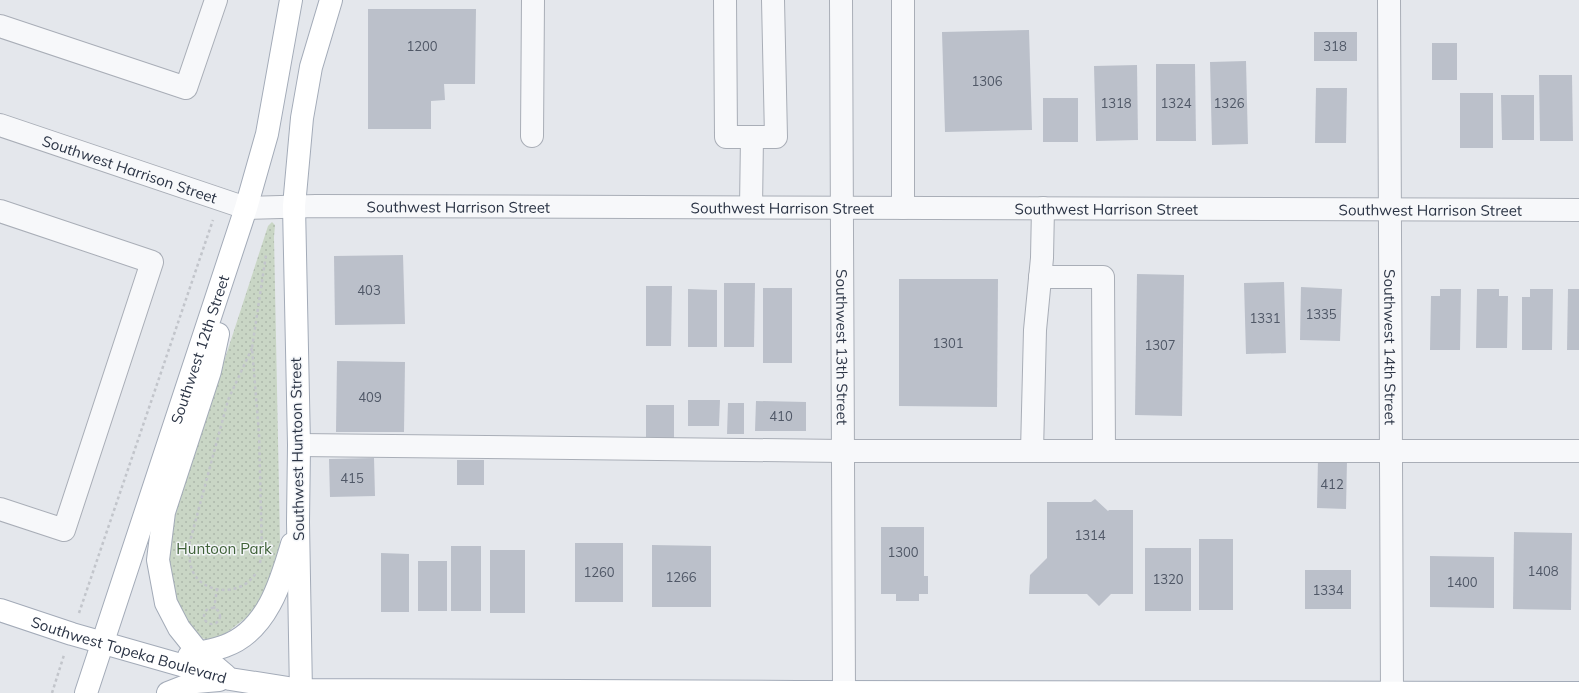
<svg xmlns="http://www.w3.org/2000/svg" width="1579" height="693" viewBox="0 0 1579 693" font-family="Mulish,sans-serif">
<defs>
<pattern id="park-dots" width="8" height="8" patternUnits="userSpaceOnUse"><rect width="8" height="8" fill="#c9d6c5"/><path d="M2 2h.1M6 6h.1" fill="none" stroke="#adb8ab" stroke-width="1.8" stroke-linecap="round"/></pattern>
</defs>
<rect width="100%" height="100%" fill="#e4e7ec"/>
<!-- park -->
<path fill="url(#park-dots)" d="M272 222 275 225 274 237 280 541 278 561 260 601 247 617 221 637 208 640 199 637 190 630 174 597 168 569V542L174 515 268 226Z"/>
<!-- building -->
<g fill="#bbc0ca">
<path d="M368 9H476L475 84H444L445 100 431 101V129H368Z"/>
<path d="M1029 30 1032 130 945 132 942 32Z"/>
<rect x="1314" y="32" width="43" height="29"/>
<rect x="1432" y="43" width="25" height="37"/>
<path d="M1246 61 1248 144 1212 145 1210 62Z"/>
<path d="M1156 64H1195L1196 141H1156Z"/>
<path d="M1137 65 1138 140 1096 141 1094 66Z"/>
<path d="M1539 75H1572L1573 141H1540Z"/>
<path d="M1316 88H1347L1346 143H1315Z"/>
<rect x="1460" y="93" width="33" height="55"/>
<path d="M1501 95H1534V140H1502Z"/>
<rect x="1043" y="98" width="35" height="44"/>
<path d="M403 255 405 324 335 325 334 256Z"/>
<path d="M1137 274 1184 275 1182 416 1135 415Z"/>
<path d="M899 279H998L997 407 899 406Z"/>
<path d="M1284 282 1286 353 1246 354 1244 283Z"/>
<path d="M724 283H755L754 347H724Z"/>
<path d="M646 286H672L671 346H646Z"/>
<path d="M1301 287 1342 289 1340 341 1300 340Z"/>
<rect x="763" y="288" width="29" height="75"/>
<path d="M688 289 717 290V347H688Z"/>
<path d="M1440 289H1461L1460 350H1430L1431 296H1440Z"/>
<path d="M1477 289H1499V296H1508L1507 348H1476Z"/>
<path d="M1530 289H1553L1552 350H1522V297H1530Z"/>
<path d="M1568 289H1579V350H1567Z"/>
<path d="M337 361 405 362 404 432H336Z"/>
<path d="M688 400H720L719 426H688Z"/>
<path d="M756 401 806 402V431H755Z"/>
<path d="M728 403H744V434H727Z"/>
<rect x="646" y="405" width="28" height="33"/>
<path d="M374 458 375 496 330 497 329 459Z"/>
<path d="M1318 459 1347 460 1346 509 1317 508Z"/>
<rect x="457" y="460" width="27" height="25"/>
<path d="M1095 499 1108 511 1109 510H1133V594H1111L1099 606 1087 594H1029L1030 575 1047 558V502H1091Z"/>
<path d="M881 527H924V576H928V594H919V601H896V594H881Z"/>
<path d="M1514 532 1572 533 1571 610 1513 609Z"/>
<rect x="1199" y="539" width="34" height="71"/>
<rect x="575" y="543" width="48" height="59"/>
<path d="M652 545 711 546V607H652Z"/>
<rect x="451" y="546" width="30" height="65"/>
<rect x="1145" y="548" width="46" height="63"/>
<rect x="490" y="550" width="35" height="63"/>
<path d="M381 553 409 554V612H381Z"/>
<path d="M1430 556 1494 557V608L1430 607Z"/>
<rect x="418" y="561" width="29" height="50"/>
<rect x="1305" y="570" width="46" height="39"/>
</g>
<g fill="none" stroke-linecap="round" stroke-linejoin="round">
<!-- minor casing -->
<g stroke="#a9aeb7" stroke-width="24">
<g id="minor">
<path d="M725 0 726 137H752"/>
<path id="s1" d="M841 0 844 693"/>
<path d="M903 0V208"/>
<path id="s2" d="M1389 0 1392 693"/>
<path d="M0 26 186 88 216 0"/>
<path id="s3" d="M0 125 246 208 316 206 1579 210"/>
<path d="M532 136 533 0"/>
<path d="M751 207 752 137H776L773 0"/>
<path d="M0 211 152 262 64 530 0 509"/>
<path d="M1040 277H1103L1104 451"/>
<path d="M299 445 843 451H1579"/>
<path d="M1032 451 1035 330 1042 258 1043 208"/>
</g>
</g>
<!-- major casing -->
<g stroke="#a3abb8" stroke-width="24">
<g id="major">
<path d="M218 334 210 371 164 512 158 560 166 603 179 628 199 653 225 675"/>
<path id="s4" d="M0 610 72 634 230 679 301 690 797 692 1579 693"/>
<path d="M189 656C201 652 214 650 225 646 267 631 281 582 292 544"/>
<path id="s5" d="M86 693 246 208 267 134 291 0"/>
<path d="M168 693 196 682 219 680"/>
<path d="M301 693 298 522 299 445 294 206 302 118 311 67 331 0"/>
</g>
</g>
<!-- path -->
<g stroke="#c2c5cb" stroke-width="2.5" stroke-dasharray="3 3" stroke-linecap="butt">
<path d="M252 348 228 400 189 545C189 554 189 563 193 572 206 597 245 595 257 571"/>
<path d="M260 563 262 552 259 433 252 348 266 255"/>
<circle cx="212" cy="616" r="8"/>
<path d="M214 609 217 589"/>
<path d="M79 613 213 220"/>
<path d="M52 693 64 655"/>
</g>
<!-- minor -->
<use href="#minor" stroke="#f7f8fa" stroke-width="22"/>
<!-- major -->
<use href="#major" stroke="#fff" stroke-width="22"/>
</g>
<g text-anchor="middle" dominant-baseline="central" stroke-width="3" stroke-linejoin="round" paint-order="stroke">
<!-- number labels -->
<g font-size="13" fill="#4f5766">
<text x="422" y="46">1200</text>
<text x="1335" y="46">318</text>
<text x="987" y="81">1306</text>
<text x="1116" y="103">1318</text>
<text x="1176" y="103">1324</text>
<text x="1229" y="103">1326</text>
<text x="369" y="290">403</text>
<text x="1321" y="314">1335</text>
<text x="1265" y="318">1331</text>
<text x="948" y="343">1301</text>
<text x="1160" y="345">1307</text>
<text x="370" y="397">409</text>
<text x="781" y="416">410</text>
<text x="352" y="478">415</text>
<text x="1332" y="484">412</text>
<text x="1090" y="535">1314</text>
<text x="903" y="552">1300</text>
<text x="1543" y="571">1408</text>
<text x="599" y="572">1260</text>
<text x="681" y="577">1266</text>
<text x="1168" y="579">1320</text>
<text x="1462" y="582">1400</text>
<text x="1328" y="590">1334</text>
</g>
<!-- street labels -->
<g font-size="15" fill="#2b3445" stroke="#f4f6f9">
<text stroke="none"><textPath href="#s3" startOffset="137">Southwest Harrison Street</textPath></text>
<text stroke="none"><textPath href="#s3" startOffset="472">Southwest Harrison Street</textPath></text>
<text stroke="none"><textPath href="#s3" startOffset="796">Southwest Harrison Street</textPath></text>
<text stroke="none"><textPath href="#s3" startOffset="1120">Southwest Harrison Street</textPath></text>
<text stroke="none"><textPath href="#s3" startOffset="1444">Southwest Harrison Street</textPath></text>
<text stroke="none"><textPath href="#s1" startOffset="347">Southwest 13th Street</textPath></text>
<text stroke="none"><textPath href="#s2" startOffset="347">Southwest 14th Street</textPath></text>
<text stroke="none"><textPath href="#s5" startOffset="362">Southwest 12th Street</textPath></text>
<text transform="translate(297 449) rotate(-91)">Southwest Huntoon Street</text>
<text stroke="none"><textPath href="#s4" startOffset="135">Southwest Topeka Boulevard</textPath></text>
</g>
<!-- park labels -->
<g font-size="15" fill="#3f6138" stroke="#f4f6f9">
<text x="224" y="548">Huntoon Park</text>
</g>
</g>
</svg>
